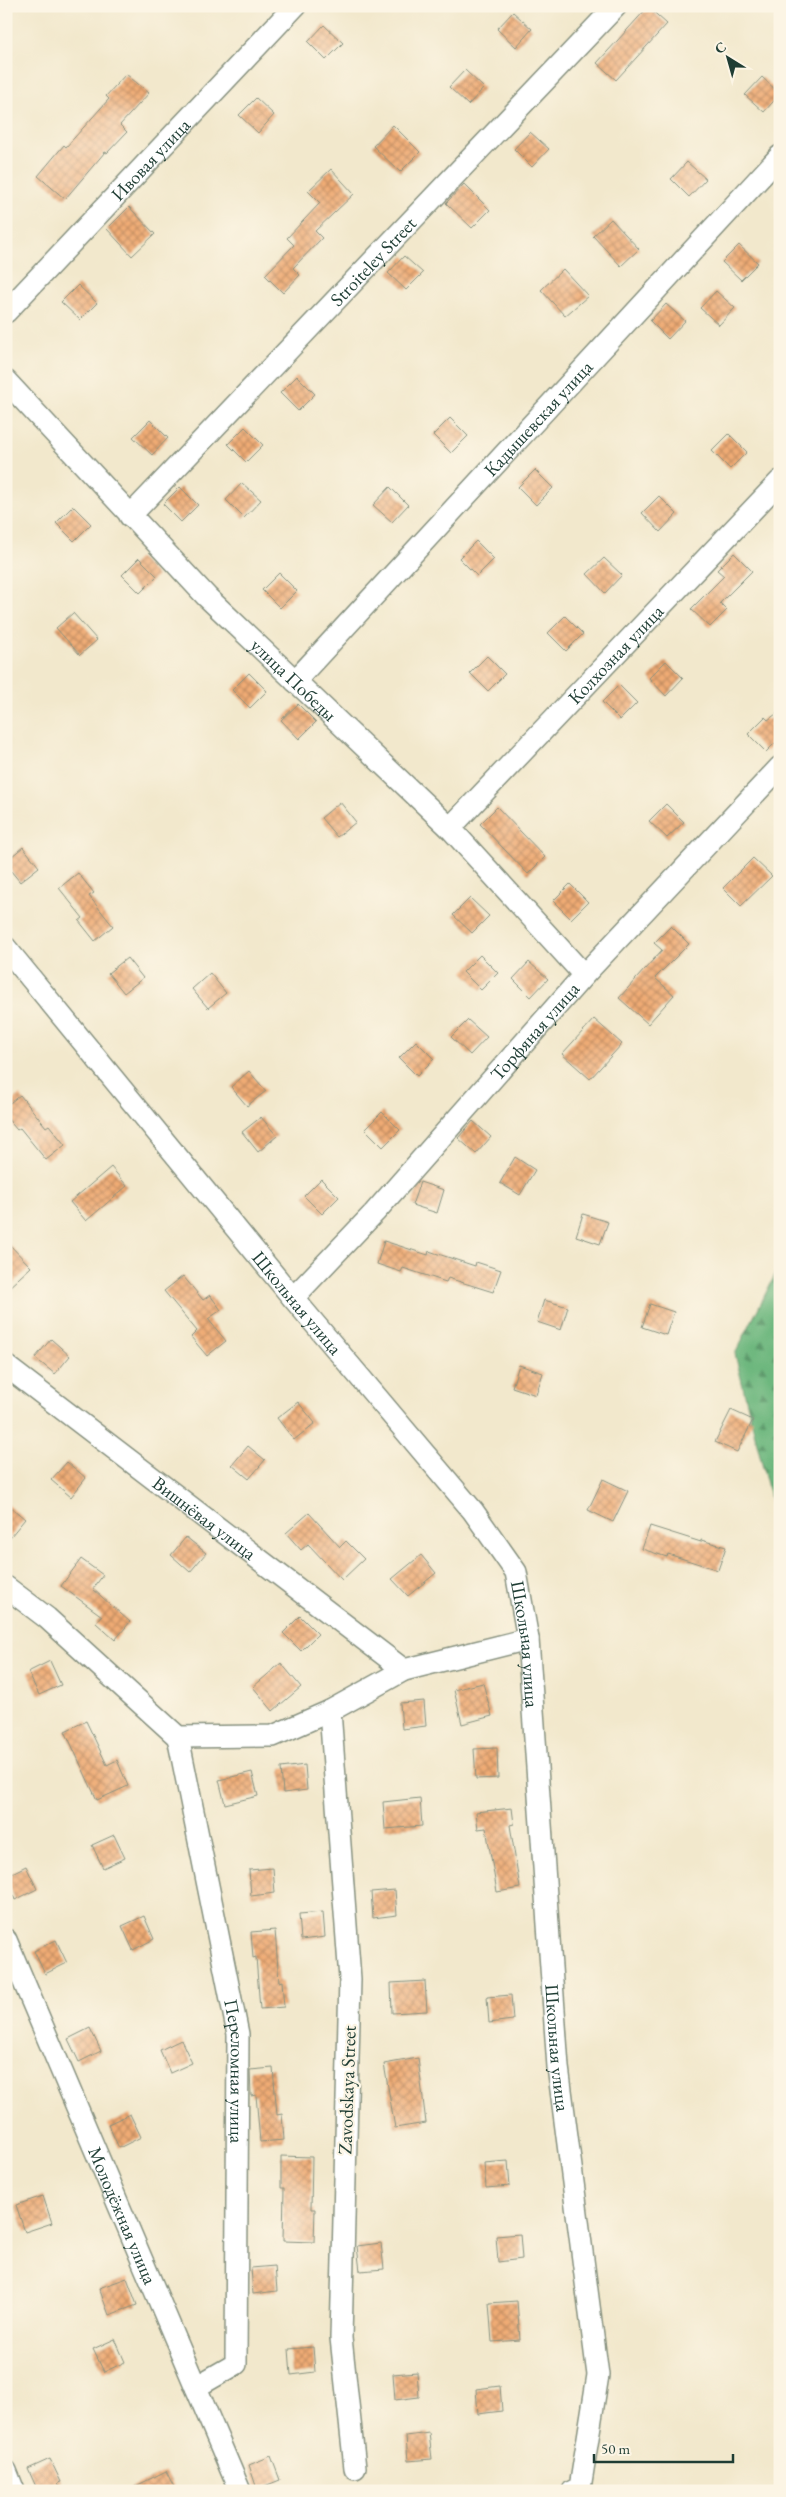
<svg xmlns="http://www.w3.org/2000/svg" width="786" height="2497" viewBox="0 0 786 2497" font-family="'EB Garamond',serif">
<defs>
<pattern id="forest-firs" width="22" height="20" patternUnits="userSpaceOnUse" patternTransform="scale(1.25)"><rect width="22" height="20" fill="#6db77e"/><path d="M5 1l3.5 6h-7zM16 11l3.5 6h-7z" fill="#599668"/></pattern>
<pattern id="building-cross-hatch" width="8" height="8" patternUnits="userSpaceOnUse" patternTransform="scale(1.25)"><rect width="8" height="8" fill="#efab75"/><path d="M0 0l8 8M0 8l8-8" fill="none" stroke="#c18c61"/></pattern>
</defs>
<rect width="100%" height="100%" fill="#fcf5e5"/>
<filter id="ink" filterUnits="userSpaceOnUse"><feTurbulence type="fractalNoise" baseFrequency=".02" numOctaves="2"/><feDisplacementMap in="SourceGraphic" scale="10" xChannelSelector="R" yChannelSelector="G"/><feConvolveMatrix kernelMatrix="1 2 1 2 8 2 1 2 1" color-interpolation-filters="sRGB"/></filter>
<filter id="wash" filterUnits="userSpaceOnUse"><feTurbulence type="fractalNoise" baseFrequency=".0096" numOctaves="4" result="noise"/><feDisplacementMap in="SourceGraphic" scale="20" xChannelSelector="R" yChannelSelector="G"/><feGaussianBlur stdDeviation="1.12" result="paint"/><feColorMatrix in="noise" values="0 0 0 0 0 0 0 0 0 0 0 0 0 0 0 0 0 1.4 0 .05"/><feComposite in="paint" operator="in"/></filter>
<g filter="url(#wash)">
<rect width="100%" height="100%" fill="#f2e8cc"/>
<!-- forest -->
<path fill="url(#forest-firs)" stroke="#467a59" d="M780 1265V1537L735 1354Z"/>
<g id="blocks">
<!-- building -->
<g fill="url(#building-cross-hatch)">
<path d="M648 7 667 24 616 80 597 63Z"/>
<path d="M513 12 532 29 516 47 497 29Z"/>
<path d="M324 25 343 43 326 60 308 42Z"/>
<path d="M465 70 484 88 468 105 449 87Z"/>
<path d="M126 74 149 93 120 125 127 132 107 153 105 152 65 199 38 176 64 145 66 147 109 99 106 96Z"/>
<path d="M762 77 780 94 764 112 745 95Z"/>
<path d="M256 98 274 115 258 133 239 115Z"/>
<path d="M393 125 420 152 400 172 373 146Z"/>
<path d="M530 132 549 149 532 167 514 149Z"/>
<path d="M687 162 706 179 689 197 671 179Z"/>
<path d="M331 169 354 194 315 231 322 238 293 268 300 275 283 293 265 275 294 245 287 238 320 203 308 191Z"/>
<path d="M464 184 490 210 472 228 446 203Z"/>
<path d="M129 207 155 234 132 256 107 229Z"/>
<path d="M611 219 639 249 621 266 593 236Z"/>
<path d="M739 245 758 263 741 280 722 262Z"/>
<path d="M404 256 423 273 406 290 388 273Z"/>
<path d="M563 269 588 296 565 316 541 290Z"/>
<path d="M78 285 97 303 80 320 61 302Z"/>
<path d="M716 291 735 308 719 325 700 308Z"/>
<path d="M666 304 685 321 668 339 650 321Z"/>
<path d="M297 376 315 394 298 411 280 393Z"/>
<path d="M450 418 468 436 451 453 433 435Z"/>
<path d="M150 420 168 438 152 455 133 437Z"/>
<path d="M245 427 263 445 246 462 228 444Z"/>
<path d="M729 434 747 452 730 469 712 451Z"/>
<path d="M535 470 553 488 536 505 518 487Z"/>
<path d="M242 483 261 500 244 518 226 500Z"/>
<path d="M180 487 198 505 181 522 163 504Z"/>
<path d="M390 487 408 505 392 522 373 505Z"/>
<path d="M659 496 677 514 660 532 642 513Z"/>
<path d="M73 506 91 524 74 541 56 523Z"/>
<path d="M476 541 494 559 477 576 459 558Z"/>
<path d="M734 553 752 571 720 603 727 610 710 627 691 609 724 576 717 570Z"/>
<path d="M139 558 157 576 140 593 122 575Z"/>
<path d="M604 558 622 575 605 593 587 574Z"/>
<path d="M279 573 297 591 280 608 262 590Z"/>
<path d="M73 613 97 640 80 655 56 628Z"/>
<path d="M565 616 583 634 566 651 548 633Z"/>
<path d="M487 656 505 674 488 691 470 673Z"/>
<path d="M666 661 683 678 666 696 649 678Z"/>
<path d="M249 673 267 691 250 708 232 690Z"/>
<path d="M619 685 637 703 620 720 602 702Z"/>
<path d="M298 704 316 722 299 739 281 720Z"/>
<path d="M780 711V738L766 752 748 734 765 717 768 720Z"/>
<path d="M340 802 356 822 337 837 321 818Z"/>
<path d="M666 804 684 822 667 838 649 821Z"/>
<path d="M497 807 545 857 528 874 480 824Z"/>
<path d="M23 847 39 867 20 882 6 865V861Z"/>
<path d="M753 858 772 876 741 906 723 888Z"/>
<path d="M78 873 94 893 89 896 113 926 95 941 79 921 83 918 59 888Z"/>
<path d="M570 884 588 902 571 919 553 901Z"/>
<path d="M470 898 489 916 472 933 453 915Z"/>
<path d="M671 926 689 944 655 978 674 995 648 1024 619 998 662 950 654 943Z"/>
<path d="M480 955 498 973 481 990 463 972Z"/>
<path d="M127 958 143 978 124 993 108 973Z"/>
<path d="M529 962 548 979 531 997 513 979Z"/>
<path d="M210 973 226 993 208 1008 192 989Z"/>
<path d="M594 1019 622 1044 590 1079 562 1054Z"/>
<path d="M468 1020 487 1037 470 1055 451 1037Z"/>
<path d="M416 1041 434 1059 417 1076 399 1058Z"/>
<path d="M249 1071 266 1091 247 1106 231 1087Z"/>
<path d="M20 1095 46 1127 49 1125 65 1145 46 1160 20 1128 17 1130 6 1117V1106Z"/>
<path d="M382 1112 400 1130 383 1147 365 1129Z"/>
<path d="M261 1117 277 1136 258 1152 242 1132Z"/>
<path d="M473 1121 491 1137 476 1154 458 1138Z"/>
<path d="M515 1157 535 1170 520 1195 500 1183Z"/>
<path d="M111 1167 127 1186 86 1221 70 1202Z"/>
<path d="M321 1179 339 1197 322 1214 304 1196Z"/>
<path d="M420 1182 444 1190 437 1213 412 1205Z"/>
<path d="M583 1214 608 1222 600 1244 576 1236Z"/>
<path d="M6 1241 31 1267 6 1290Z"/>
<path d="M384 1241 428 1255 429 1251 475 1266 476 1262 501 1270 493 1292 448 1278 446 1282 403 1268 401 1272 377 1264Z"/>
<path d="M183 1276 203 1300 210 1295 221 1310 208 1319 226 1341 207 1356 191 1337 197 1331 164 1291Z"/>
<path d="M544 1300 568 1307 561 1330 537 1322Z"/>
<path d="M650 1304 674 1312 666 1335 642 1327Z"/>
<path d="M51 1339 70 1356 55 1374 35 1358Z"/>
<path d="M519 1365 543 1373 536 1395 512 1387Z"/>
<path d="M298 1402 315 1423 294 1440 277 1418Z"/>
<path d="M731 1410 753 1420 737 1452 715 1442Z"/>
<path d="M248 1446 265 1460 249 1479 232 1465Z"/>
<path d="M67 1462 86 1478 71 1497 51 1480Z"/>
<path d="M603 1479 628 1491 613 1522 588 1510Z"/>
<path d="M6 1503 25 1519 6 1542Z"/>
<path d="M309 1513 340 1547 346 1541 364 1559 342 1580 308 1544 301 1550 286 1533Z"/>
<path d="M650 1526 701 1542V1540L726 1547 718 1570 668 1554 667 1557 642 1549Z"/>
<path d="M186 1537 206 1553 190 1572 171 1555Z"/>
<path d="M421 1555 436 1573 408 1596 392 1579Z"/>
<path d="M81 1559 103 1575 93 1589 130 1622 115 1640 96 1623 102 1616 61 1586Z"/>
<path d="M300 1616 318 1634 301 1651 283 1633Z"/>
<path d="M50 1661 61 1685 39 1695 28 1672Z"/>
<path d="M281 1663 301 1687 273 1711 253 1687Z"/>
<path d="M483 1683 492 1716 462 1724 454 1690Z"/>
<path d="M424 1701 426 1726 402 1729 400 1703Z"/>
<path d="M86 1721 107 1765 117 1760 128 1786 97 1800 65 1731Z"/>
<path d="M497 1748 498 1778 476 1779 474 1749Z"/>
<path d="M305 1765 307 1790 283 1793 281 1768Z"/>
<path d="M252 1772 258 1796 225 1804 219 1780Z"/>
<path d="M420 1798 422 1826 385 1829 383 1802Z"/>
<path d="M512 1808 514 1824 510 1825 520 1888 497 1892 486 1828 478 1829 476 1812Z"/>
<path d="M114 1835 125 1858 103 1868 92 1845Z"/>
<path d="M26 1866 37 1889 15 1900 6 1876Z"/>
<path d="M273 1868 275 1893 251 1896 249 1870Z"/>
<path d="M395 1890 397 1915 373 1918 371 1892Z"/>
<path d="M323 1912 325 1937 301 1940 299 1914Z"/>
<path d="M144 1916 154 1939 133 1950 122 1926Z"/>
<path d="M275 1930 279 1982 282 1981 284 2007 260 2009 256 1957 253 1958 251 1932Z"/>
<path d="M56 1940 67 1963 45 1974 34 1951Z"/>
<path d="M425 1981 427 2011 392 2013 391 1983Z"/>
<path d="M511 1995 513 2020 489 2023 487 1997Z"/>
<path d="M90 2028 101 2051 79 2062 68 2039Z"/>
<path d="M181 2040 192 2063 170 2073 160 2050Z"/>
<path d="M418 2058 426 2123 395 2128 384 2064Z"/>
<path d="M273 2068 277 2115 282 2114 284 2140 260 2142 256 2095 251 2096 250 2070Z"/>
<path d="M130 2114 141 2137 119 2148 108 2124Z"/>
<path d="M281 2156 312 2157 311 2209H315L314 2242 283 2241 284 2188H281Z"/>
<path d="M508 2161 510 2186 486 2188 484 2163Z"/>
<path d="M43 2196 52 2223 25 2232 16 2205Z"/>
<path d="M520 2234 522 2259 498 2262 496 2236Z"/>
<path d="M381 2243 384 2269 360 2271 357 2246Z"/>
<path d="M275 2266 277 2291 253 2294 251 2268Z"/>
<path d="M127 2278 137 2305 109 2315 99 2288Z"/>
<path d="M517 2301 520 2340 492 2342 489 2303Z"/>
<path d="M115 2339 125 2362 104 2372 93 2349Z"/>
<path d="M313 2347 315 2372 291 2375 289 2349Z"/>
<path d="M417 2372 419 2397 395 2400 393 2374Z"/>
<path d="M500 2386 502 2411 478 2414 476 2389Z"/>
<path d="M429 2433 432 2459 408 2461 406 2436Z"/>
<path d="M271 2456 280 2480 257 2489 249 2465Z"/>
<path d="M50 2459 61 2482 58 2483 63 2491H38L28 2469Z"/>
<path d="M166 2471 176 2491H126Z"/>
</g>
</g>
</g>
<g filter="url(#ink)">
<use href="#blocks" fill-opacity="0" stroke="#889280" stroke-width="1"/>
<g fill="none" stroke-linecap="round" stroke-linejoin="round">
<!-- minor casing -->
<g stroke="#889280" stroke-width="24">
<g id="minor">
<path id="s1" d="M6 312 295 6"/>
<path id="s2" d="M6 381 207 597 450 828 584 975"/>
<path id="s3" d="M130 516 616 6"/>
<path id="s4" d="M295 681 780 156"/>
<path id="s5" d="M450 828 780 481"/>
<path id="s6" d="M6 948 293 1298 473 1511 516 1572 528 1639 558 2067 598 2375 580 2488 573 2491"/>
<path id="s7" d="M293 1298 375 1212 584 975 780 767"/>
<path id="s8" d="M6 1366 404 1670"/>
<path d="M6 1587 47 1618 178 1737 273 1736 330 1711 404 1670 528 1639"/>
<path d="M330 1711 350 1979 341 2338 355 2468"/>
<path id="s9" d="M178 1737 238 2034 236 2364 196 2387"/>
<path id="s10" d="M6 1940 240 2491"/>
<path d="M6 2471 14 2491"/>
</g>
</g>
<!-- minor -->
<use href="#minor" stroke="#fff" stroke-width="21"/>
</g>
</g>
<g text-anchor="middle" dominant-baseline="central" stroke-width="4.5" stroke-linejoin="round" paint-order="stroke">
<!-- street labels -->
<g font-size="19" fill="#1f3d34" stroke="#fcf5e5">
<text stroke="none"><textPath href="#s1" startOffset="210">Ивовая улица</textPath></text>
<text stroke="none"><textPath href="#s3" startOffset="352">Stroiteley Street</textPath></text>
<text stroke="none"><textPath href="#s4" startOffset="358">Кадышевская улица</textPath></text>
<text stroke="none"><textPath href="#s5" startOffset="240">Колхозная улица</textPath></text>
<text stroke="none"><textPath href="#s2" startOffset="415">улица Победы</textPath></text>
<text stroke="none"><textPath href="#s7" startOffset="360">Торфяная улица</textPath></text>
<text stroke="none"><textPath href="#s6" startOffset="459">Школьная улица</textPath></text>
<text stroke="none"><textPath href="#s8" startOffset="250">Вишнёвая улица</textPath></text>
<text stroke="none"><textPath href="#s6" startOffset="879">Школьная улица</textPath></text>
<text stroke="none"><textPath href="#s6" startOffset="1284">Школьная улица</textPath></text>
<text stroke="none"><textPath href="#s9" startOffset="340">Переломная улица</textPath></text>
<text transform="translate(347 2090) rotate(-88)">Zavodskaya Street</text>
<text stroke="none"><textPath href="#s10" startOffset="299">Молодёжная улица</textPath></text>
</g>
</g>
<!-- margin -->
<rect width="786" height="2497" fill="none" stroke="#fcf5e5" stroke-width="25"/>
<!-- north arrow -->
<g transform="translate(728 58) rotate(323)" stroke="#fcf5e5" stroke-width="4" paint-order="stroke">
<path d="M0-4L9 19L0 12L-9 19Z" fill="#1f3d34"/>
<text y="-8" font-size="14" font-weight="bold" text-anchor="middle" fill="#1f3d34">С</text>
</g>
<!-- scale -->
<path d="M594 2454v8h139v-8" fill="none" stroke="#1f3d34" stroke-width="2.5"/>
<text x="601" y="2454" font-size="15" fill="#1f3d34" stroke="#fcf5e5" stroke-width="4" paint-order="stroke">50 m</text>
</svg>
